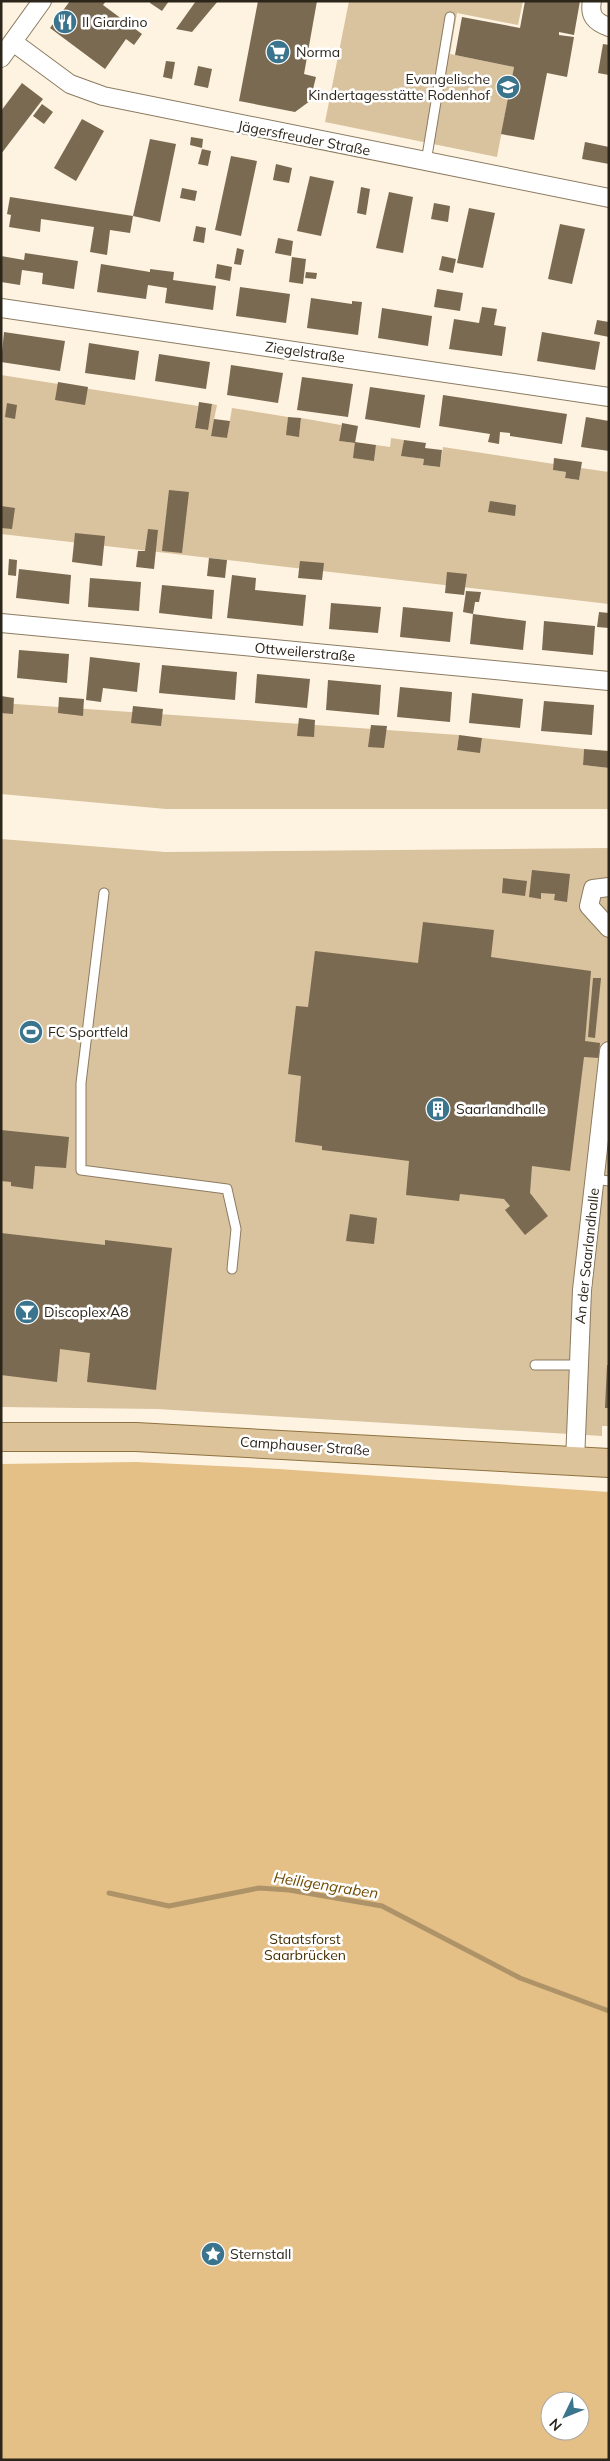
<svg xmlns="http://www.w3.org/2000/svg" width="610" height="2461" viewBox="0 0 610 2461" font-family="Mulish,sans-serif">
<rect width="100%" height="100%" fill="#fef3e1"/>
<!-- green -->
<g fill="#d9c29e">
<path d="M349 1H523L518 25 457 13 450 54 514 67 497 157 325 122Z"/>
<path d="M1 375 198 406 195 428 207 430 212 404 217 405 211 435 227 438 232 408 288 417 287 435 299 436 301 418 341 425 339 441 355 443 374 461 376 445 390 447 391 438 404 440 402 456 424 459 423 465 440 467 443 447 554 464 553 470 566 472 565 478 579 480 581 468 609 472V604L1 534Z"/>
<path d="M1 703 459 735 457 750 480 752 482 738 584 749 583 765 609 768V809H166L1 794Z"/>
<path d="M1 839 165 852 609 848V1426H602V1436L157 1409 1 1407Z"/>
</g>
<!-- forest -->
<path fill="#e4c087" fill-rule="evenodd" d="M136 1462 279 1469 609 1492V2460H1V1464ZM550 2401H580V2431H550Z"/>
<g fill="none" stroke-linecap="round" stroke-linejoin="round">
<!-- stream -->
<path stroke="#ae9368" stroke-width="5" d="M109 1893 169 1906 259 1888 289 1890 382 1906 520 1978 609 2011"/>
</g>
<!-- building -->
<g fill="#7a6a51">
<path d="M70 1H106L103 5 142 34 134 45 126 39 105 69 50 28Z"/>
<path d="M151 1H169L162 11 150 3Z"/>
<path d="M196 1H218L192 32 176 29Z"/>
<path d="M258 1H317L304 74 316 77 310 101 295 112 239 101Z"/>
<path d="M525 1H580L574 35 559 32V35L574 37 567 77 547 73 534 140 501 134 514 67 455 55 462 17 520 28Z"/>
<path d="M603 44 609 45V75L598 73Z"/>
<path d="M166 61 175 62 172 79 163 77Z"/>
<path d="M198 66 212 69 208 88 194 85Z"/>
<path d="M22 83 43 99 1 154V111Z"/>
<path d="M42 104 53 112 44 124 33 116Z"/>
<path d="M82 119 104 131 76 181 54 168Z"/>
<path d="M191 137 203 139 202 148 190 145Z"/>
<path d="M150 139 176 144 160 222 133 216Z"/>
<path d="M585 142 609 147V164L582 159Z"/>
<path d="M202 149 211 151 208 166 198 164Z"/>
<path d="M231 156 257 161 241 236 215 230Z"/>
<path d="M276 164 292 168 289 183 273 180Z"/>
<path d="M310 176 334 181 321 236 297 231Z"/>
<path d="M361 187 370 189 366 215 357 213Z"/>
<path d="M182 188 197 191 195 201 180 198Z"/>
<path d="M389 192 413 197 403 253 376 248Z"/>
<path d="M10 197 133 216 130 233 110 230 107 255 90 252 94 227 41 219 40 232 9 227 11 215 7 214Z"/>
<path d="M434 203 450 206 448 222 431 219Z"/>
<path d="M469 208 495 213 483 268 457 263Z"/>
<path d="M560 224 585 229 572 284 548 279Z"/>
<path d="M196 226 206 228 204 243 193 241Z"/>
<path d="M278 238 293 241 291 256 275 253Z"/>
<path d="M237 248 244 250 241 265 234 264Z"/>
<path d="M25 253 78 261 74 289 42 284 43 273 22 270 20 285 1 282V256L24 260Z"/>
<path d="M442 256 456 259 453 273 439 270Z"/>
<path d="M292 257 306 259 303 284 289 282Z"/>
<path d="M101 264 150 272V269L174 272 173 280 216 286 213 310 165 303 167 288 148 285 146 299 97 292Z"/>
<path d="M217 264 232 267 230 281 215 278Z"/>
<path d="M306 272 317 273 316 279 305 278Z"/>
<path d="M240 287 290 294 286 323 236 316Z"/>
<path d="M437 289 463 293 460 311 434 307Z"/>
<path d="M311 298 352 304V301L362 302 358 335 307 328Z"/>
<path d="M482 307 497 309 494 325 506 327 502 356 449 349 454 319 479 323Z"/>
<path d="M382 308 432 316 428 346 378 338Z"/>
<path d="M597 320 609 322V337L594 334Z"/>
<path d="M4 332 65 341 60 371 1 362Z"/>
<path d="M542 332 600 342 595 370 537 361Z"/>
<path d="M89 343 139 351 135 380 85 373Z"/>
<path d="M159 354 210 362 206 389 155 381Z"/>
<path d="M231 365 283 373 278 403 227 395Z"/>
<path d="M302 377 353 384 348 417 297 410Z"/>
<path d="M58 382 88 387 85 405 55 400Z"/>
<path d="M370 387 425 395 420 428 365 419Z"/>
<path d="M443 395 567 414 562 444 510 436V433L500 432 499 444 488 442 490 434 439 426Z"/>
<path d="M199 402 212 404 208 430 195 428Z"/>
<path d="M7 403 17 405 15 419 5 417Z"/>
<path d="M288 417 301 418 299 437 286 435Z"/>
<path d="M586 417 609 421V451L581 447Z"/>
<path d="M214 419 230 421 227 438 211 436Z"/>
<path d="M342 423 358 426 355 443 339 441Z"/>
<path d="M404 440 426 443 425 448 442 450 440 467 423 465 424 459 401 456Z"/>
<path d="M355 442 376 445 374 461 353 458Z"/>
<path d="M554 458 582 462 579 480 565 478 566 472 553 470Z"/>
<path d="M169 490 189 492 182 553 162 551Z"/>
<path d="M490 501 516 505 515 516 488 512Z"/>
<path d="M1 506 15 508 12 529 1 528Z"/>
<path d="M148 529 158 530 154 569 136 567 138 551H145Z"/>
<path d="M75 533 105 536 102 566 72 562Z"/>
<path d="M209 558 227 560 225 578 207 576Z"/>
<path d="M9 559 17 560 16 576 8 575Z"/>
<path d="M300 561 324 563 322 580 298 578Z"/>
<path d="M19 569 71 575 69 604 16 598Z"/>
<path d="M447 572 467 574 464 595 445 593Z"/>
<path d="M232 575 256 578 255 590 306 595 303 626 227 618Z"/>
<path d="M90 578 141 582 139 611 88 607Z"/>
<path d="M162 585 214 590 212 619 159 613Z"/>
<path d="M466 591 481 592 479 602H475L473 614 463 612Z"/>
<path d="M331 603 381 607 378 633 329 629Z"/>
<path d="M403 607 453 612 450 642 400 637Z"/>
<path d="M599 612 609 613V628L597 627Z"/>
<path d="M473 614 526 621 523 650 470 644Z"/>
<path d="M544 621 595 626 593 655 542 650Z"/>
<path d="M19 650 69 654 67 683 17 678Z"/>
<path d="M90 657 140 663 137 692 103 688 101 702 86 700Z"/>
<path d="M162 665 237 672 235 700 159 693Z"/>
<path d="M257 674 310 679 307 708 255 703Z"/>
<path d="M328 680 381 685 379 715 326 710Z"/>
<path d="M400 687 452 692 450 722 397 717Z"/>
<path d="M472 693 523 699 520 728 469 723Z"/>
<path d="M1 696 14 698 13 714 1 713Z"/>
<path d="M59 697 84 699 83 716 58 713Z"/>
<path d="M544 701 594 705 592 735 541 731Z"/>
<path d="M133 706 163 709 161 726 131 723Z"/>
<path d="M299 718 315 720 314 737 297 736Z"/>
<path d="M371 725 387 726 384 748 368 747Z"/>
<path d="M459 735 482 738 480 753 457 750Z"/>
<path d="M584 749 609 751V768L583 765Z"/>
<path d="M532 870 570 874 567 902 554 900 555 894 541 893V899L529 897Z"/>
<path d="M503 878 527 881 525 896 502 893Z"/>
<path d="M423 922 494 930 491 957 591 971 585 1041 600 1043 599 1058 584 1057 570 1171 532 1166 530 1193 548 1216 525 1235 505 1210 510 1206 504 1199 460 1194 459 1201 406 1195 409 1161 322 1150V1146L295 1142 301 1076 288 1074 296 1006 308 1007 315 951 418 963Z"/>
<path d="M593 978H601L595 1038 588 1037Z"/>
<path d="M1 1130 69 1137 66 1168 35 1166 33 1189 11 1186V1182L1 1181Z"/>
<path d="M350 1214 377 1218 374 1244 346 1241Z"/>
<path d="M1 1233 105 1245V1240L172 1248 156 1390 87 1382 90 1353 60 1349 57 1382 1 1375Z"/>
<path d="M607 1365H609V1408H605Z"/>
</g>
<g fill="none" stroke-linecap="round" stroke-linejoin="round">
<!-- service casing -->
<g stroke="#8c7b61" stroke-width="11">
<g id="service">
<path d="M426 162 450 17"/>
<path d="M104 893 81 1083V1170L227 1189 236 1229 232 1269"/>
<path d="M594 1179 609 1181"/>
<path d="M535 1365H577"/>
</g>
</g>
<!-- minor casing -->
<g stroke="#8c7b61" stroke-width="20">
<g id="minor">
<path d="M592 1C589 16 595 22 609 27"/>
<path d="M13 42 70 84 103 96 609 198"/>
<path d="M1 58 42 1"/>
<path d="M1 308 609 397"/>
<path d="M1 623 609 681"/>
<path d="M609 887 593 889 589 906 609 928"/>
<path d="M575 1461 582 1290 609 1051"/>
</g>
</g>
<!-- primary casing -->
<g stroke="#8f7241" stroke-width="30">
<path id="primary" d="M1 1437H136L609 1463"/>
</g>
<!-- service -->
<use href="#service" stroke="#fff" stroke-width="9"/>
<!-- minor -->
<use href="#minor" stroke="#fff" stroke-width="18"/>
<!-- primary -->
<use href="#primary" stroke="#dcc39a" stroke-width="28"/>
</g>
<!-- icons -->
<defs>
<g id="restaurant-disc" transform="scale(1.25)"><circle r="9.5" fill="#3b748d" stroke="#fff"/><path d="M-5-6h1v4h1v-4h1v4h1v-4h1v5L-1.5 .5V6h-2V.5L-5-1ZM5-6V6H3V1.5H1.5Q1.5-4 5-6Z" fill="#fff"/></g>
<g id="supermarket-disc" transform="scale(1.25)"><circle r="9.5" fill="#3b748d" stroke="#fff"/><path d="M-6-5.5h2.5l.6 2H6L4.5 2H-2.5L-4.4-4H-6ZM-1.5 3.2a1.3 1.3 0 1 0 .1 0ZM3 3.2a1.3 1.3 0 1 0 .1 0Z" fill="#fff"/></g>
<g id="school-disc" transform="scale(1.25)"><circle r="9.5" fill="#3b748d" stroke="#fff"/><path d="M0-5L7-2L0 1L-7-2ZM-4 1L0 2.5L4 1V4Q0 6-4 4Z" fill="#fff"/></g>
<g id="stadium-disc" transform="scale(1.25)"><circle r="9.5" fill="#3b748d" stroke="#fff"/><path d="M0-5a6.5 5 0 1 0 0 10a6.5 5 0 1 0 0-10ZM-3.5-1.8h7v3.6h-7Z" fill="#fff"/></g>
<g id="building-disc" transform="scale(1.25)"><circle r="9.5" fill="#3b748d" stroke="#fff"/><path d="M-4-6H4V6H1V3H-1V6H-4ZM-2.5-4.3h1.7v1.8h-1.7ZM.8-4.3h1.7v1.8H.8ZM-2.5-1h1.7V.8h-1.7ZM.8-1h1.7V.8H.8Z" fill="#fff"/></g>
<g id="bar-disc" transform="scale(1.25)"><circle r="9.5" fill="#3b748d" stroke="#fff"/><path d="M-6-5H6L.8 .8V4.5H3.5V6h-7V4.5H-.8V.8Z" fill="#fff"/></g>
<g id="sight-disc" transform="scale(1.25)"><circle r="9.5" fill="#3b748d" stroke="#fff"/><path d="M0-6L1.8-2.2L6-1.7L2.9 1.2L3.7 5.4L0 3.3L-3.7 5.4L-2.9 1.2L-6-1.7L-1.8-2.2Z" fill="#fff"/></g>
</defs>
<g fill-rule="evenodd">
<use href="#restaurant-disc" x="65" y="22"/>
<use href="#supermarket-disc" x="278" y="52"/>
<use href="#school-disc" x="508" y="87"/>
<use href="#stadium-disc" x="31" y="1032"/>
<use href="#building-disc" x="438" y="1109"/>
<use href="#bar-disc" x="27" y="1312"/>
<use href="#sight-disc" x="213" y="2254"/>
</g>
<g text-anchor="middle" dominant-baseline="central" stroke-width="5" stroke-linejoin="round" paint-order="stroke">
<!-- poi labels -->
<g font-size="14" fill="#2c251a" stroke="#fff" text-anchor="start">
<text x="82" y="22">Il Giardino</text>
<text x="296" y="52">Norma</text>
<text x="490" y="79" text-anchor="end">Evangelische<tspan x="490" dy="16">Kindertagesstätte Rodenhof</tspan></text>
<text x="48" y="1032">FC Sportfeld</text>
<text x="456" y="1109">Saarlandhalle</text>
<text x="44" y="1312">Discoplex A8</text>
<text x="230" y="2254">Sternstall</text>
</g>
<!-- street labels -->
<g font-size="14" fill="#2c251a" stroke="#fff">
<text transform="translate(304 138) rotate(11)">Jägersfreuder Straße</text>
<text transform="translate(305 352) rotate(8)">Ziegelstraße</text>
<text transform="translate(305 652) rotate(5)">Ottweilerstraße</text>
<text transform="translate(587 1256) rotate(-84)">An der Saarlandhalle</text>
<text transform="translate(305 1446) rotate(4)">Camphauser Straße</text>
</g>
<!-- park labels -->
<g font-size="14" fill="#473000" stroke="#fff">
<text x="305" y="1939">Staatsforst<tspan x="305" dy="16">Saarbrücken</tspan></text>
</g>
<!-- water labels -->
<g font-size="15" font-style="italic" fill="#6e4c02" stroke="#fff">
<text transform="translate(326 1885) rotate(9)">Heiligengraben</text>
</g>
</g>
<!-- border -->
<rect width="610" height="2461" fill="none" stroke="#2c251a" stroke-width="5"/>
<!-- north arrow -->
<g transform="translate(565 2416) rotate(227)"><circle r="24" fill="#ffffff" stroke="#aba8a3"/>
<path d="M0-4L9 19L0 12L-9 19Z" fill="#3b748d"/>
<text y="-8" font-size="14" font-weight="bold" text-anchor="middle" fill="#2c251a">N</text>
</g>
</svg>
